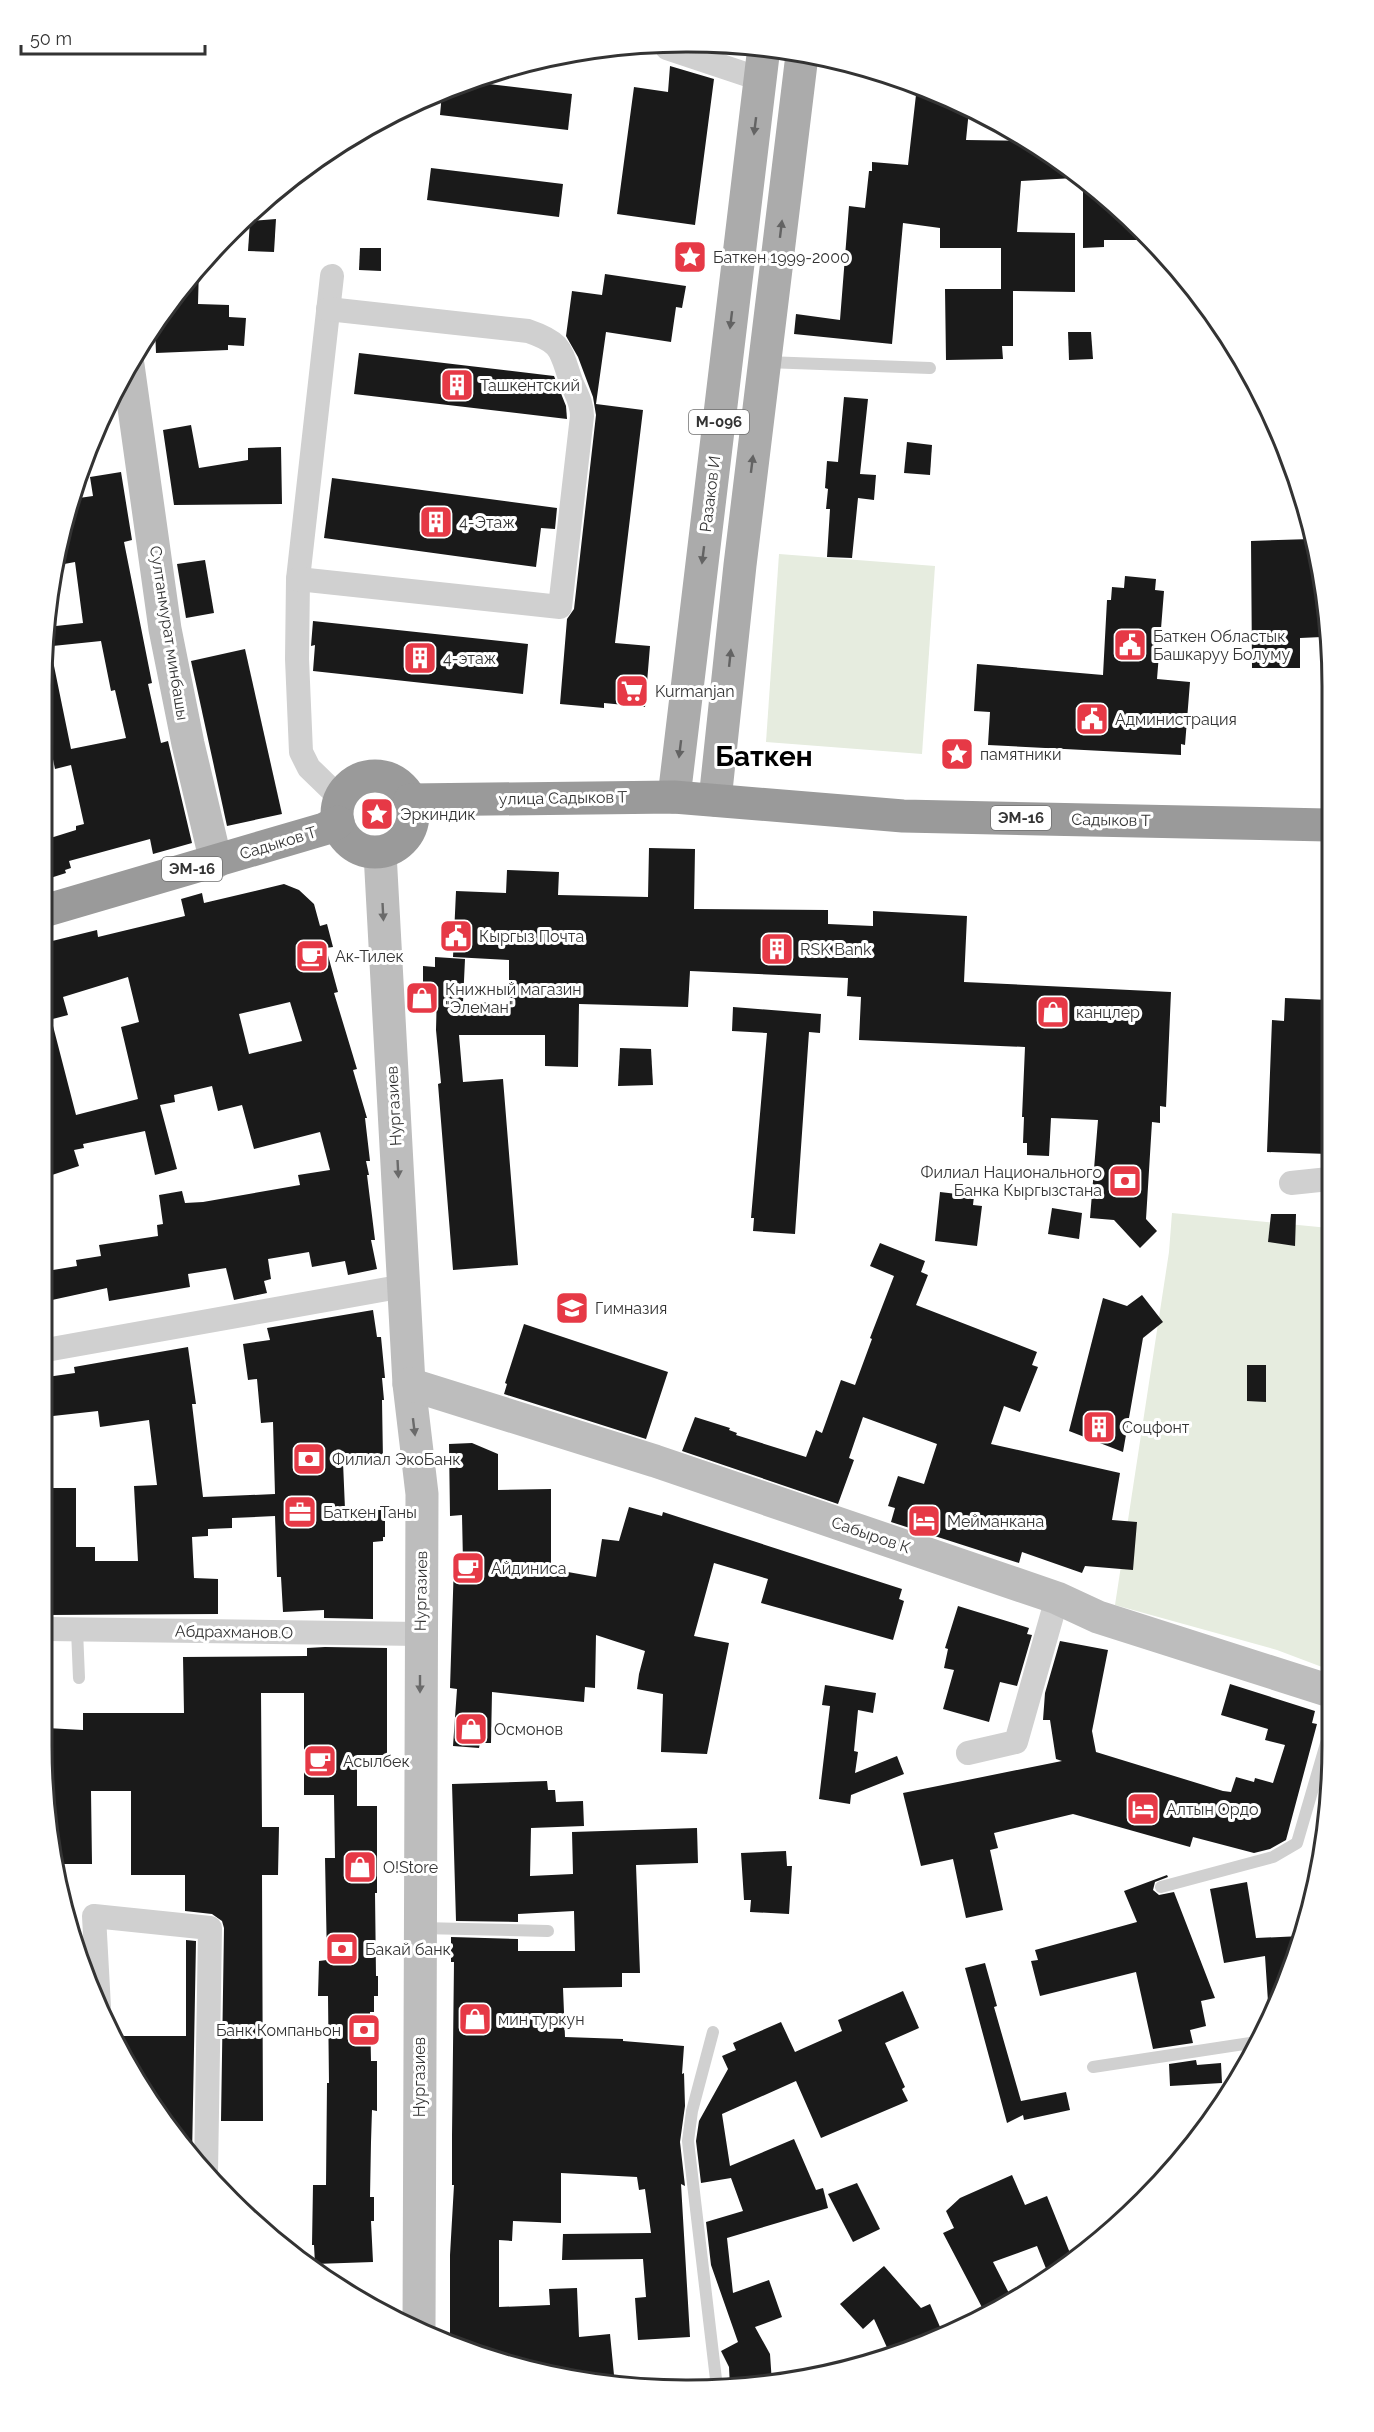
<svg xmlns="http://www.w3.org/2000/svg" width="1374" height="2432" viewBox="0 0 1374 2432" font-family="Raleway,sans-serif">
<rect width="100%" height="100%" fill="#fff"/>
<!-- green -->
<g fill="#e6ecdf">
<path d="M779 554 935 566 922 754 766 742Z"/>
<path d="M1172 1213 1329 1228 1330 1670 1277 1650 1115 1605 1169 1252Z"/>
</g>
<!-- building -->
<g fill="#1a1a1a" fill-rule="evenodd">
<path d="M670 66 714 79 695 225 617 214 634 87 668 92Z"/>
<path d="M472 82 572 94 568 130 440 115 442 93Z"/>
<path d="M917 86 969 110 966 140 1026 141 1074 178 1021 181 1017 232 1075 233V292L1013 291V346H1002L1003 359 946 360 945 289H1001V248H940V228L903 223 892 344 794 334 796 314 840 320 849 206 865 208 869 171H872V162L908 165Z"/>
<path d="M431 168 563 184 559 217 427 200Z"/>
<path d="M1083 185 1143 231 1150 240H1104V247L1083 248Z"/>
<path d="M276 219 274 252 248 251 250 221Z"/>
<path d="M360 248H381V271L359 270Z"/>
<path d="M199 267 198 304 229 305V317L246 318 244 346 228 345V350L156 353 155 328Z"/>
<path d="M605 274 686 286 682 308 676 307 671 342 606 332 596 404 643 410 615 643 650 646 645 707 604 703V708L560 704 567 619 574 609 596 415 593 397 578 357 566 336 572 291 602 295Z"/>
<path d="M1068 332H1091L1093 359 1069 360Z"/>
<path d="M359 353 554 376 566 406 567 419 354 394Z"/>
<path d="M844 397 868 399 860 474 876 475 874 500 858 498 852 558 827 557 830 509H826L828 489 825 488 827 461 838 462Z"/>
<path d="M191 425 199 468 248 460V448L281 447 282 504 174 505 163 430Z"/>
<path d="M907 442 932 445 930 475 904 473Z"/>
<path d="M121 472 132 540 124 542 152 683 148 684 161 743 168 741 192 843 153 854 150 839 69 861 71 868 65 870 66 873 44 880V840L76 830V826L84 824 71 765 55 769 44 715 43 662 53 661 71 749 126 738 115 690 111 691 101 641 43 647 47 627 83 623 75 562 59 565 72 499 93 496 90 477Z"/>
<path d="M332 478 557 508 555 529 541 528 536 567 324 538Z"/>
<path d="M1311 539 1317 560 1322 637 1300 638V668H1252L1251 541Z"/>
<path d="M205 560 214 613 186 618 177 564Z"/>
<path d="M1125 576 1156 579 1155 590 1164 591 1157 679 1190 682 1185 745 1181 744V755L988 745 990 712 974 711 977 664 1103 675 1107 600H1111L1112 587 1124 588Z"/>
<path d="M313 621 528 644 523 694 313 671 315 645 311 646Z"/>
<path d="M245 649 282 814 227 826 191 661Z"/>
<path d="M649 848 695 849 694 909 828 910V924L873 926V911L967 916 964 982 1171 992 1166 1107 1160 1106V1123L1152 1122 1146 1219 1157 1231 1140 1248 1114 1220 1090 1218 1098 1120 1051 1118 1049 1156 1027 1155V1143H1023L1024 1117H1022L1025 1047 859 1040 861 997 847 996 848 978 690 971 688 1007 579 1004 578 1067 545 1066V1035H459L463 1082 503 1079 518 1265 453 1270 438 1084 441 1083 436 1030 437 991 423 990V966L435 967V957L465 959 463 1002 509 1003V960L453 957 456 891 506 893 507 870 559 872 558 895 648 897Z"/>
<path d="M284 884 299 890 314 904 320 926 327 924 333 947 326 948 338 992 334 993 357 1069 353 1070 367 1118H365L370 1161H366L369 1175H367L375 1240H371L377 1269 348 1275 345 1261 312 1267 309 1252 268 1259 271 1279 264 1281 267 1293 234 1300 226 1268 188 1274 190 1287 109 1301 107 1288 52 1300 47 1271 77 1266 76 1260 101 1256 99 1245 158 1236 157 1225 163 1224 159 1195 182 1191 185 1203 203 1202 300 1185 298 1175 330 1170 320 1132 254 1149 242 1105 218 1111 212 1086 174 1095 175 1102 160 1105 177 1169 155 1175 145 1131 83 1144 84 1148 74 1150 79 1166 52 1175 45 1153V1023L52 1022 76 1115 138 1099 121 1027 139 1022 128 977 63 997 68 1015 45 1021 44 943 97 930 98 937 185 916 181 899 202 893 204 903ZM290 1002 302 1041 249 1054 239 1014Z"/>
<path d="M1285 998 1328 1000V1154L1267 1152 1272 1020 1284 1021Z"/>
<path d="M733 1007 821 1014 820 1033 809 1032 795 1234 753 1231 754 1218H751L767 1033 732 1031Z"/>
<path d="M620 1048 651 1049 653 1085 618 1086Z"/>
<path d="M940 1192 974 1196 973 1205 982 1206 977 1246 935 1241Z"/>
<path d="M1052 1208 1082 1213 1079 1239 1048 1234Z"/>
<path d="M1271 1214H1296L1295 1246 1268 1242Z"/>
<path d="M880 1243 925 1261 921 1272 928 1275 916 1305 1037 1352 1032 1365 1038 1367 1020 1412 1004 1406 991 1444 1120 1473 1112 1520 1137 1522 1133 1570 1085 1566 1082 1573 1022 1552 1019 1563 891 1522 895 1508 888 1506 898 1476 924 1484 937 1444 863 1417 849 1458 854 1460 838 1504 682 1451 695 1417 730 1428 729 1430 737 1433 736 1435 806 1457 816 1430 822 1433 841 1380 855 1385 872 1339 870 1338 894 1276 870 1266Z"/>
<path d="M1142 1295 1163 1322 1143 1338 1123 1452 1069 1431 1103 1298 1127 1306Z"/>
<path d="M373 1310 377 1337H381L385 1378H382L384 1400H382L383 1461 343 1462 345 1509 385 1510V1537H383V1541L373 1542V1619L324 1618V1610L283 1612 281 1577H277L275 1516 232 1518V1528L208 1529V1536L192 1537 194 1578 218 1579V1614L47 1615 46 1488H76V1547H95V1561H138L134 1486 157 1485 149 1420 100 1427 98 1411 53 1416 47 1377 75 1373 74 1367 188 1347 196 1404H192L203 1497 275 1494 273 1422 261 1423 257 1379 248 1380 243 1344 270 1340 267 1328Z"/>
<path d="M524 1324 668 1372 646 1439 504 1394 507 1384 505 1383Z"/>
<path d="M1247 1365H1266V1402L1247 1401Z"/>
<path d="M472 1443 498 1454V1490L551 1489V1569L596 1577 602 1539 619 1541 629 1507 662 1516 663 1512 902 1589 899 1599 904 1601 893 1640 761 1603 768 1579 714 1563 694 1636 729 1643 707 1754 661 1752 663 1694 637 1689 639 1674 645 1651 596 1635 595 1688 585 1687 584 1702 492 1692 491 1743H480L479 1748 453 1746 457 1689 450 1688 454 1562H463L462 1515 450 1516 449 1444Z"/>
<path d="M958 1606 1029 1628 1027 1634 1032 1635 1017 1686 1000 1682 989 1722 943 1709 954 1670 944 1668 948 1649 945 1648Z"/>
<path d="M1060 1641 1108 1650 1092 1731 1096 1752 1223 1791 1231 1792 1236 1777 1254 1782 1255 1778 1273 1783 1285 1745 1265 1740 1268 1729 1221 1715 1230 1684 1315 1711 1312 1723 1317 1724 1286 1840 1270 1849 1254 1853 1193 1837 1190 1847 1073 1814 994 1833 998 1848 990 1850 1003 1910 966 1918 953 1859 921 1866 903 1793 1062 1761 1056 1759 1050 1720H1043L1045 1693Z"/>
<path d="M325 1647 387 1648V1755H357V1806H377V1893H375L376 1976H378V1996H374V2012H370L371 2061H377V2111L372 2110 371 2142 370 2197H374V2221H371L373 2262 315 2264 314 2245H312L313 2185H326L327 2083H329L328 1996H318L319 1961 327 1960 325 1858H335L334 1795H304V1693H261L262 1827H279L278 1875H262L263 2121H221L224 1928 222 1921 212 1914 185 1911V1875H131V1791H91L92 1864H56L48 1830 47 1728 83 1730V1713H184L183 1657 307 1656V1648Z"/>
<path d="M825 1685 876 1693 873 1713 858 1710 854 1751 858 1752 855 1773 897 1756 904 1774 851 1795 850 1804 819 1799 830 1706 822 1705Z"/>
<path d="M547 1781 548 1790H555L556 1802 583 1801 584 1826 531 1828 530 1876 573 1874 572 1832 697 1828 698 1863 636 1865 640 1973H622V1987L563 1988 565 2037 623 2039V2041L684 2046 682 2074 684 2073 685 2106 680 2142 685 2186 681 2184 690 2337 638 2340 635 2298 646 2297 643 2259 562 2260 563 2234 651 2233 645 2189 639 2190 637 2177 561 2173V2223L513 2221 512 2241 499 2240V2307L550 2305 549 2289 577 2288 579 2337 610 2334 614 2375 574 2379 520 2368 450 2342V2255L454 2185H452V2135L454 1962H451V1937L518 1939V1951H575L574 1911 518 1914V1922L456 1921 452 1784Z"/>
<path d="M786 1851 787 1866H792L789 1914 750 1912 751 1900H744L741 1853Z"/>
<path d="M1167 1875 1168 1877 1155 1882 1153 1890 1159 1895 1174 1892 1215 1998 1201 2001 1206 2026 1190 2030 1193 2043 1153 2049 1136 1972 1040 1996 1031 1961 1038 1960 1035 1950 1137 1922 1124 1891Z"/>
<path d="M1247 1882 1256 1938 1301 1936 1298 1950H1294L1295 1959 1269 2017 1265 1956 1224 1963 1210 1889Z"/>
<path d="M186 1940 196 1941 192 2157 175 2137 112 2036H186Z"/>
<path d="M985 1963 997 2006 994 2007 1021 2101 1066 2092 1070 2110 1024 2120 1023 2115 1007 2123 965 1968Z"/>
<path d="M903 1991 919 2028 885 2043 905 2087 902 2089 908 2101 821 2138 796 2081 722 2114 730 2166 794 2139 816 2190 823 2188 828 2208 727 2238 733 2293 769 2280 782 2317 755 2327 770 2354 772 2383 730 2388 729 2367 721 2351 738 2342 711 2265 706 2222 743 2211 731 2178 701 2183 696 2141 699 2121 728 2069 722 2056 736 2050 733 2043 781 2022 795 2052 842 2031 838 2020Z"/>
<path d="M1196 2060 1197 2065 1221 2063 1222 2083 1170 2086 1169 2064Z"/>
<path d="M1012 2175 1025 2205 1047 2196 1072 2258 1049 2276 1037 2246 993 2262 1013 2301 986 2315 943 2233 954 2228 946 2211 960 2198Z"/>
<path d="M857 2183 880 2229 853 2242 828 2194Z"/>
<path d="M884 2266 921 2308 930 2304 944 2336 890 2354 874 2319 863 2329 840 2304Z"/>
</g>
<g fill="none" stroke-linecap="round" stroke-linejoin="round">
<!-- lane -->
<g stroke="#d0d0d0" stroke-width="12">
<path d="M766 362 930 368"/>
<path d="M77 1630 79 1678"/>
<path d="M1161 1887 1273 1857 1297 1843 1330 1730"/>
<path d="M421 1928 548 1931"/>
<path d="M713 2032 692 2111 688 2141 717 2388"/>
<path d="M1093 2067 1257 2042"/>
</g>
<!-- street -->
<g stroke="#d0d0d0" stroke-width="24">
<path d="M667 44V48L760 79"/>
<path d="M332 276 298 579 297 659 301 752 309 768 340 798"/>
<path d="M298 579 560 607 582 416C582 402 576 394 571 381 560 350 563 343 528 331L328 309"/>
<path d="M1291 1183 1329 1179"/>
<path d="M46 1350 404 1286"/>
<path d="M47 1629 420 1634"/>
<path d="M968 1753 1016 1742 1057 1598"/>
<path d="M99 2007 94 1916 210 1928 206 2173"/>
</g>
<!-- secondary -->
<g stroke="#bdbdbd" stroke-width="33">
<path d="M128 365 165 629 188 744 216 862"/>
<path d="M380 853 409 1384 422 1494 419 2330"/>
<path d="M409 1384 655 1461 1057 1598 1098 1617 1330 1691"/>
</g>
<!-- primary -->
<g stroke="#ababab" stroke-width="33">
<path d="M674 797 764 47"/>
<path d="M715 800 740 565 802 55"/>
</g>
<!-- highway -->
<g stroke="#9a9a9a" stroke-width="33">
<circle cx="375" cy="814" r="38"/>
<path d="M410 800 674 797 903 816 1327 825"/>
<path d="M44 911 324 829 338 822"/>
</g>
</g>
<!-- one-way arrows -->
<defs><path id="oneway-solid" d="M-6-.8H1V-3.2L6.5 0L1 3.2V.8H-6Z" transform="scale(1.5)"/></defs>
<g fill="#636363">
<use href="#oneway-solid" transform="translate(755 126) rotate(97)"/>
<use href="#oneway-solid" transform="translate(781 229) rotate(-83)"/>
<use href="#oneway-solid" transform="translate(731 320) rotate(97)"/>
<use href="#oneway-solid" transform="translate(752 464) rotate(-83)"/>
<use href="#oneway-solid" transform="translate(703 555) rotate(97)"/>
<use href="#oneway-solid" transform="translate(730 658) rotate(-84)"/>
<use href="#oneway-solid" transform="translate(680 749) rotate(97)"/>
</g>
<g fill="#6a6a6a">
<use href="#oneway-solid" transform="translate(383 912) rotate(87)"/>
<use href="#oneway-solid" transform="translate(398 1169) rotate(87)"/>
<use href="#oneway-solid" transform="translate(414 1427) rotate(83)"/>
<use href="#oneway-solid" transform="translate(420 1684) rotate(90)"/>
</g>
<!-- icons -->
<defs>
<g id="sight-square" transform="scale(1.725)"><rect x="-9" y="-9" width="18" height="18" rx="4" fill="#e63946" stroke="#fff"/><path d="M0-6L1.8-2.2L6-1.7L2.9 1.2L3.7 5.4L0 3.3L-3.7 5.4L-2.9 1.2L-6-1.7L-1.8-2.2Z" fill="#fff"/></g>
<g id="building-square" transform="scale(1.725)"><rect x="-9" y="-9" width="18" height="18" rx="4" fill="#e63946" stroke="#fff"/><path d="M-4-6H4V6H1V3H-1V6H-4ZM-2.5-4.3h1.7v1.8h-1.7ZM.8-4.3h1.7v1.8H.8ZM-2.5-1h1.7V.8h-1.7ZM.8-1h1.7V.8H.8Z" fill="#fff"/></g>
<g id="civic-square" transform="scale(1.725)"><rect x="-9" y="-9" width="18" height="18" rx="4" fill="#e63946" stroke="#fff"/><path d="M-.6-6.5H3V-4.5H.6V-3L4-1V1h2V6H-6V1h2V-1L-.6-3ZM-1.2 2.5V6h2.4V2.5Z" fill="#fff"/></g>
<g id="supermarket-square" transform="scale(1.725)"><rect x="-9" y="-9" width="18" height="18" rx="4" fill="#e63946" stroke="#fff"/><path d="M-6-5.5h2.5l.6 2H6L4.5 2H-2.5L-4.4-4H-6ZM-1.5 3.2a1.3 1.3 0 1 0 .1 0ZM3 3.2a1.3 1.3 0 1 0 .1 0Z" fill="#fff"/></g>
<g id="cafe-square" transform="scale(1.725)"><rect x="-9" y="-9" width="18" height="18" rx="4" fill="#e63946" stroke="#fff"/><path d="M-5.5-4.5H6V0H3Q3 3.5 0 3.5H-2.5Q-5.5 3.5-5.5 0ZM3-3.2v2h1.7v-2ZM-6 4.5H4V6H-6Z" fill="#fff"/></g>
<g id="shop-square" transform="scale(1.725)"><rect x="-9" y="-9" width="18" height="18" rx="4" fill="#e63946" stroke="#fff"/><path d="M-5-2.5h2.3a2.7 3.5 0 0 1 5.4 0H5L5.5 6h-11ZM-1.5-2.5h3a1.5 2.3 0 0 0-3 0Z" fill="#fff"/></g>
<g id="bank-square" transform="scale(1.725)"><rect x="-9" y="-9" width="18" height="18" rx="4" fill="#e63946" stroke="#fff"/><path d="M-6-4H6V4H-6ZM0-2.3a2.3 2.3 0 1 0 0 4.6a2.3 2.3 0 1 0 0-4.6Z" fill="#fff"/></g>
<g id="school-square" transform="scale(1.725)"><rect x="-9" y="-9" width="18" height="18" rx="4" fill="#e63946" stroke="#fff"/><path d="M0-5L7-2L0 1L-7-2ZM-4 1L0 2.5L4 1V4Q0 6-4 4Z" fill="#fff"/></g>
<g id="office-square" transform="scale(1.725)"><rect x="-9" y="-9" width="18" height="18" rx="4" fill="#e63946" stroke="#fff"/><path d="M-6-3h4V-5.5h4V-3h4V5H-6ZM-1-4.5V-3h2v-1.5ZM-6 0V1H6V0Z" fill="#fff"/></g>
<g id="hotel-square" transform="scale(1.725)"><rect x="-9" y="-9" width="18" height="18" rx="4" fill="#e63946" stroke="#fff"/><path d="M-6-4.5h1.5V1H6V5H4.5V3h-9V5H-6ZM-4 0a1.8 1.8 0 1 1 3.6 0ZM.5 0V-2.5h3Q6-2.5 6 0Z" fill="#fff"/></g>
</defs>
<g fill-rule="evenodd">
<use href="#sight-square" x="690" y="257"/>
<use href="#building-square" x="457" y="385"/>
<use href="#building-square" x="436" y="522"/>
<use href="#civic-square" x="1130" y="645"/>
<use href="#building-square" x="420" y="658"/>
<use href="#supermarket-square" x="632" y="691"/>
<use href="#civic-square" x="1092" y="719"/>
<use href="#sight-square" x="957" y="754"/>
<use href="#sight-square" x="377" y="814"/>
<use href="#civic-square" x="456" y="936"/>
<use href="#building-square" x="777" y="949"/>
<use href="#cafe-square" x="312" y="956"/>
<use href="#shop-square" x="422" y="998"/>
<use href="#shop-square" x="1053" y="1012"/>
<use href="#bank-square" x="1125" y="1181"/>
<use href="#school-square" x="572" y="1308"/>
<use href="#building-square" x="1099" y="1427"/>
<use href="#bank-square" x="309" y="1459"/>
<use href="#office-square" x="300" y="1512"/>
<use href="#hotel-square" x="924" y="1521"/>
<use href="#cafe-square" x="468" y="1568"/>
<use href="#shop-square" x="471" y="1729"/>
<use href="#cafe-square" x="320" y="1761"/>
<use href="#hotel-square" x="1143" y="1809"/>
<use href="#shop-square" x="360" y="1867"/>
<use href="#bank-square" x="342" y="1949"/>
<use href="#shop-square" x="475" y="2019"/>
<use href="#bank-square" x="364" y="2030"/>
</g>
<g text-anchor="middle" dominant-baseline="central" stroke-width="6" stroke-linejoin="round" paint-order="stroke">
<!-- shield labels -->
<g fill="#fff" stroke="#707070" stroke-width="1.5">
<rect x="689" y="410" width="60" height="24" rx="4.5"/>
<rect x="991" y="806" width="60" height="24" rx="4.5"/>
<rect x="162" y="857" width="60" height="24" rx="4.5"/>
</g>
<g font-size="15" font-weight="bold" fill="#333">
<text x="719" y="422">М-096</text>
<text x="1021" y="818">ЭМ-16</text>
<text x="192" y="869">ЭМ-16</text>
</g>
<!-- poi labels -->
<g font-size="16" fill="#333" stroke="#fff" text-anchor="start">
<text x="713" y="257">Баткен 1999-2000</text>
<text x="480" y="385">Ташкентский</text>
<text x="459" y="522">4-Этаж</text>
<text x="1153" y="636">Баткен Областык<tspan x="1153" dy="18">Башкаруу Болуму</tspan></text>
<text x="443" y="658">4-этаж</text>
<text x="655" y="691">Kurmanjan</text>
<text x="1115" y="719">Администрация</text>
<text x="980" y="754">памятники</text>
<text x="400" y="814">Эркиндик</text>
<text x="479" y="936">Кыргыз Почта</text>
<text x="800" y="949">RSK Bank</text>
<text x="335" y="956">Ак-Тилек</text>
<text x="445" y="989">Книжный магазин<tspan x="445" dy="18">"Элеман"</tspan></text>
<text x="1076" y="1012">канцлер</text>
<text x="1102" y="1172" text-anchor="end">Филиал Национального<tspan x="1102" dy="18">Банка Кыргызстана</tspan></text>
<text x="595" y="1308">Гимназия</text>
<text x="1122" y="1427">Соцфонт</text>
<text x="332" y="1459">Филиал ЭкоБанк</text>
<text x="323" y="1512">Баткен Таны</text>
<text x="947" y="1521">Мейманкана</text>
<text x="491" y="1568">Айдиниса</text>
<text x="494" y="1729">Осмонов</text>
<text x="343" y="1761">Асылбек</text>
<text x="1166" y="1809">Алтын Ордо</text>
<text x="383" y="1867">O!Store</text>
<text x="365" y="1949">Бакай банк</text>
<text x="498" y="2019">мин туркун</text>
<text x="341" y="2030" text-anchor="end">Банк Компаньон</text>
</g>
<!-- street labels -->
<g font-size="16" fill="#333" stroke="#fff">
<text transform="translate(710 494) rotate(-83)">Разаков И</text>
<text transform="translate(169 633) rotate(81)">Султанмурат минбашы</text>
<text transform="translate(563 798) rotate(-1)">улица Садыков Т</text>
<text transform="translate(1111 820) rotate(1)">Садыков Т</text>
<text transform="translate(278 843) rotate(-17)">Садыков Т</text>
<text transform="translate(394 1106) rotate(-93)">Нургазиев</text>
<text transform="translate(871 1535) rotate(19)">Сабыров К</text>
<text transform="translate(421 1591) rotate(-89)">Нургазиев</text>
<text transform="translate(234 1632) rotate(1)">Абдрахманов.О</text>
<text transform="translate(419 2077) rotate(-90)">Нургазиев</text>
</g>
<!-- town labels -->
<g font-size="28" font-weight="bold" fill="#000" stroke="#fff">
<text x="764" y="756">Баткен</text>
</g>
</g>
<!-- crop -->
<path d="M0 0H1374V2432H0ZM686 52H688A634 634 0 0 1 1322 686V1746A634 634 0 0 1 688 2380H686A634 634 0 0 1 52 1746V686A634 634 0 0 1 686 52Z" fill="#fff" fill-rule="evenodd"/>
<path fill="none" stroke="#333" stroke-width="3" d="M686 52H688A634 634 0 0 1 1322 686V1746A634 634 0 0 1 688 2380H686A634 634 0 0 1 52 1746V686A634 634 0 0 1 686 52Z"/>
<!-- scale -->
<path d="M21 45v9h184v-9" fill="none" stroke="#333333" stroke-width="3"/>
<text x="30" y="45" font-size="18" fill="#333333" stroke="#ffffff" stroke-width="4.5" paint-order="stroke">50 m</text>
</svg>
